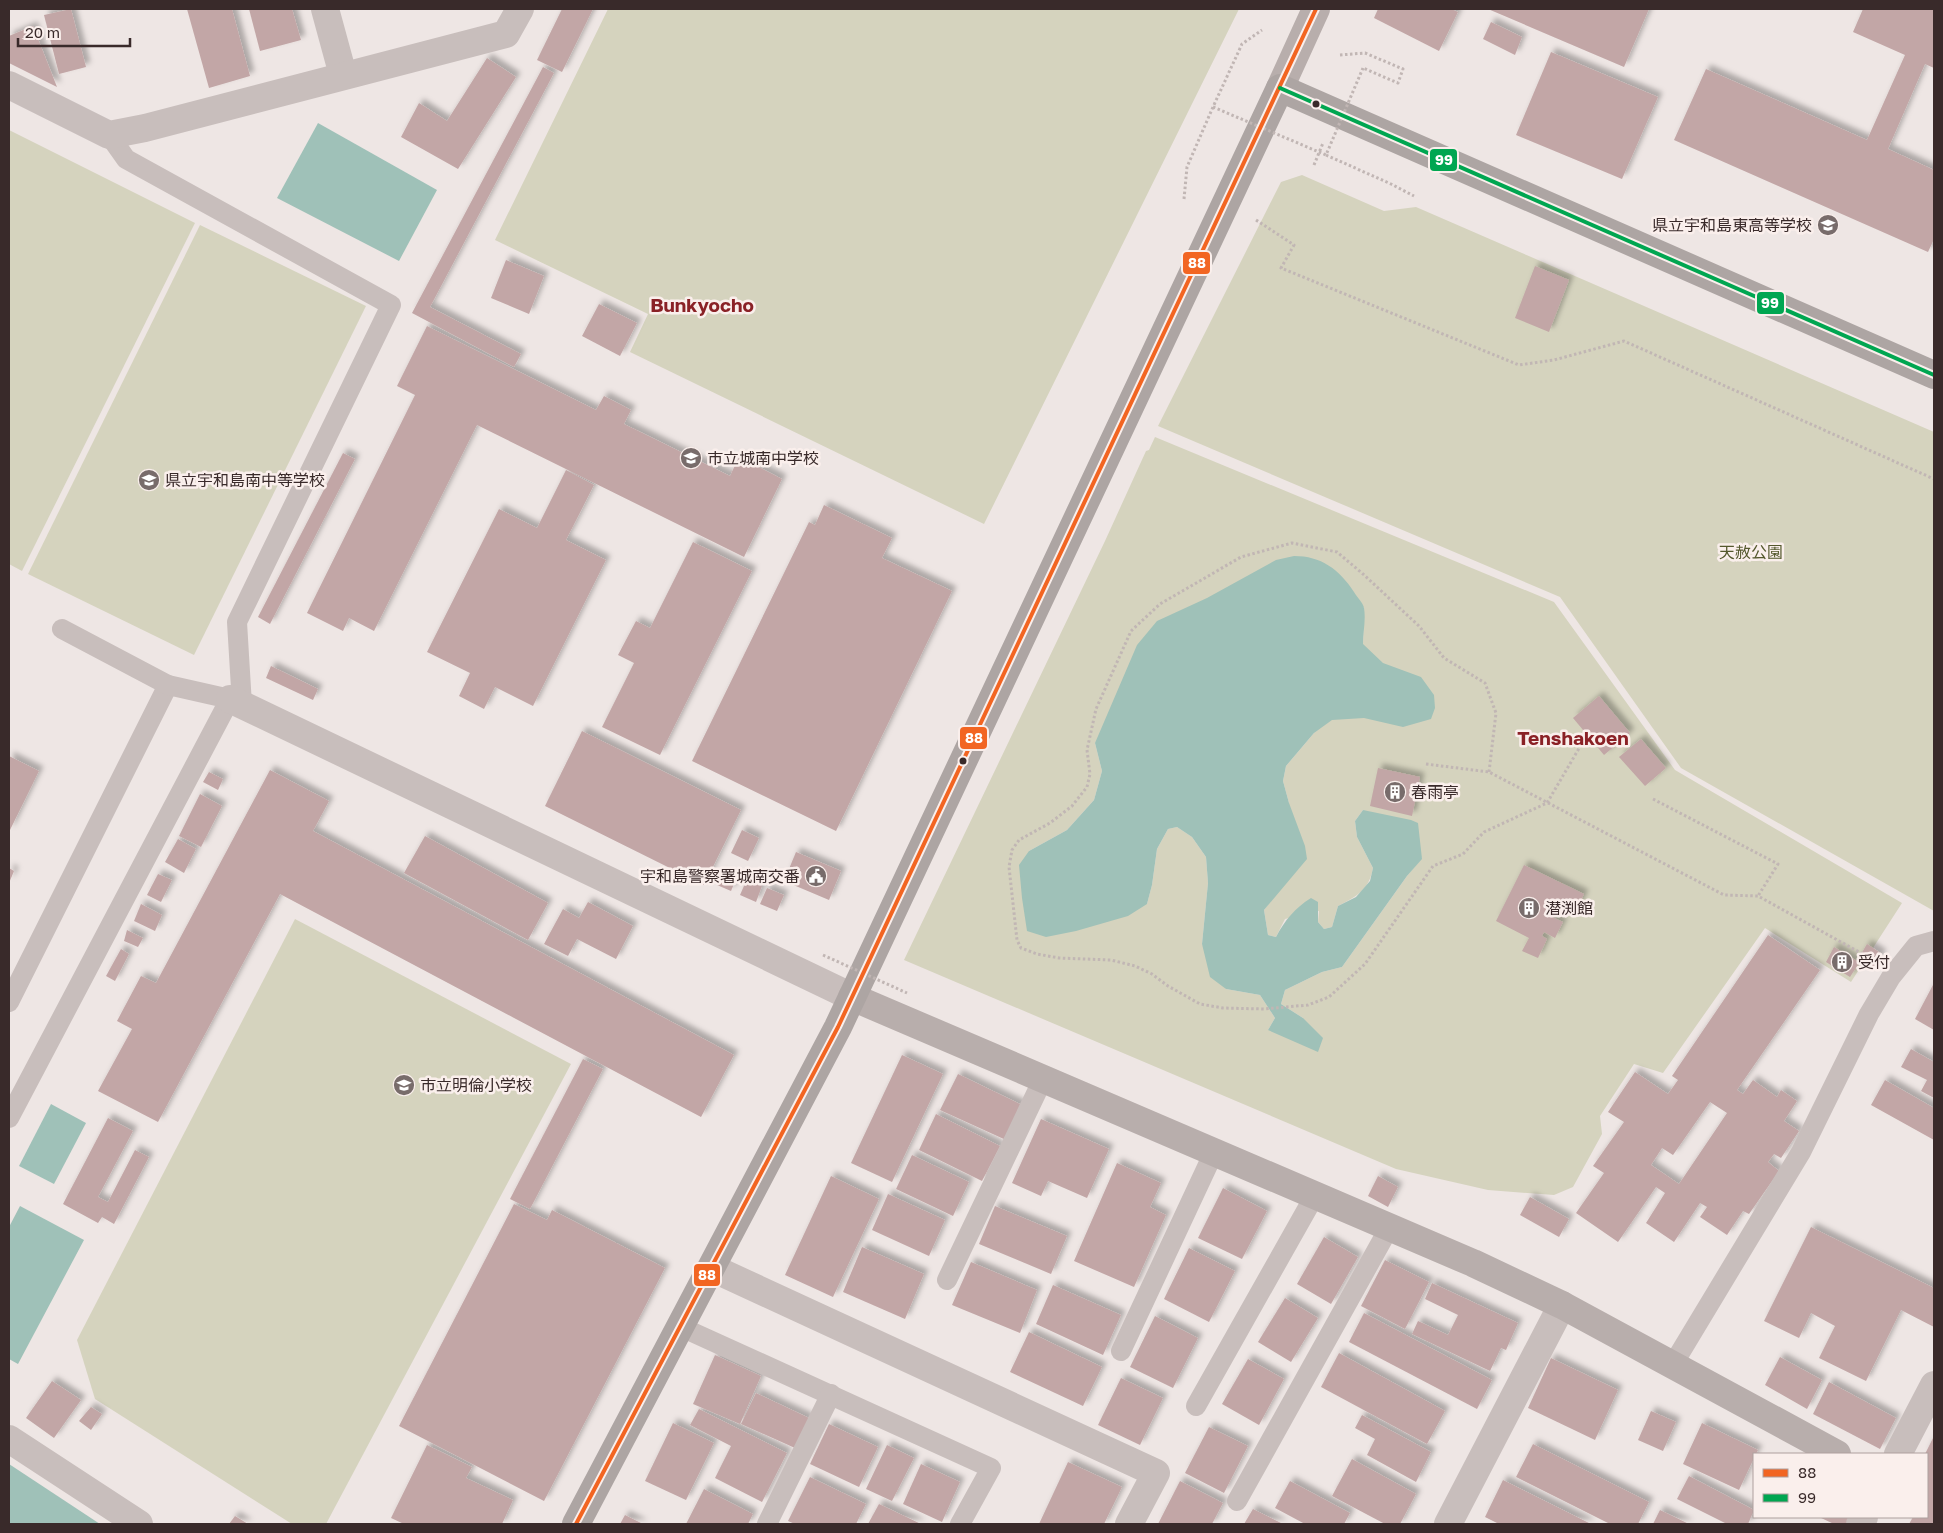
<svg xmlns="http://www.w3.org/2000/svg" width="1943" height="1533" viewBox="0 0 1943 1533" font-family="'Golos Text','Noto Sans JP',sans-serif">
<defs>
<filter id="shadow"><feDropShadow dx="4.5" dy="-4.5" stdDeviation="2.5" flood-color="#0004"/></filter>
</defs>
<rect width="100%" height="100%" fill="#eee6e4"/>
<!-- green -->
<g fill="#d5d3be" fill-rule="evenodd">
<path d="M608 9H1239L984 524 630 352 648 314 495 240Z"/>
<path d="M9 130 195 223 22 571 9 564Z"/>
<path d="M1302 175 1384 211 1416 207 1934 432V911L1681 768 1560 597 1158 426 1281 182Z"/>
<path d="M200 225 366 306 194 655 28 574Z"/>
<path d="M1155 437 1554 602 1675 770 1902 903 1851 982 1765 928 1663 1073 1634 1064 1600 1116 1602 1134 1573 1187 1554 1195 1488 1190 1396 1169 904 960 1105 541 1146 451 1149 450ZM1364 607 1363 644 1314 733 1286 766 1283 781 1289 803 1270 902 1264 910 1268 935 1276 937 1285 919 1319 911 1318 922 1324 929 1332 927 1338 906C1357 896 1369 890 1373 868L1357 837 1355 821 1363 810 1422 858 1407 876 1342 967 1322 972 1285 990 1281 1004 1303 1018 1268 1030 1275 1018 1260 995 1226 989 1202 944 1208 883 1206 857 1192 837 1177 827 1168 829 1157 849 1152 885 1147 904 1029 851 1067 830 1094 800 1102 771 1095 743Z"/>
<path d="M295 919 571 1064 326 1524H292L95 1399 77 1340Z"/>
</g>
<!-- water -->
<g fill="#9fc1b8">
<path d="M318 123 437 190 399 261 277 198Z"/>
<path d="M1294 556C1321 556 1339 569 1354 592 1357 597 1363 603 1364 608 1366 620 1363 632 1363 644L1383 663 1421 677 1434 695 1435 708 1431 719 1403 727 1364 718 1332 720 1314 733 1286 766 1283 781 1289 803 1305 846 1307 859 1264 910 1268 935 1276 937C1285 920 1295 908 1311 898L1318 902V922L1324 929 1332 927 1338 906 1356 897 1370 881 1373 868 1357 837 1355 821 1363 810 1411 820 1418 823 1422 859 1407 876 1342 967 1322 972 1285 990 1281 1004 1303 1018 1323 1038 1318 1052 1268 1030 1275 1018 1260 995 1226 989 1210 977 1202 944 1208 883 1206 857 1192 837 1177 827 1168 829 1157 849 1152 885 1147 904 1128 916 1076 931 1046 937 1027 931 1022 898 1019 865 1029 851 1067 830 1094 800 1102 771 1095 743 1137 645 1157 621 1207 598 1276 560Z"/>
<path d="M51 1104 86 1123 54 1184 19 1166Z"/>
<path d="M20 1206 84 1240 18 1364 9 1359V1227Z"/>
<path d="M9 1464 100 1524H9Z"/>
</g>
<!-- building -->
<g fill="#c2a6a6" fill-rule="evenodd" filter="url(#shadow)">
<path d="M71 9 86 67 59 74 44 15Z"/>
<path d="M187 9H232L250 76 209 88Z"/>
<path d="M249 9H292L301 40 260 51Z"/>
<path d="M562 9H593L562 72 537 60Z"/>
<path d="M1378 9H1451L1458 12 1439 51 1374 18Z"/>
<path d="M1488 9H1649L1624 67Z"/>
<path d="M1863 9H1934V68L1925 64 1888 149 1934 170V239L1928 252 1674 140 1706 69 1867 140 1905 55 1853 32Z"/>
<path d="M1491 22 1522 37 1515 55 1483 39Z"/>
<path d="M33 26 57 87 9 63V36Z"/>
<path d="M1551 52 1658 97 1622 179 1516 135Z"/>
<path d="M487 58 516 77 458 169 401 137 419 103 447 121Z"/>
<path d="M543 67 554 73 430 307 521 354 514 367 412 313Z"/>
<path d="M506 260 544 276 529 314 491 298Z"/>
<path d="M1535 266 1569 280 1549 332 1515 318Z"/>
<path d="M599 304 637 323 620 356 582 336Z"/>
<path d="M427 326 596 410 604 396 631 410 624 424 730 476 739 457 782 479 744 557 477 425 374 631 349 618 343 631 307 613 415 395 397 386Z"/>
<path d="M343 453 355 459 270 624 258 617Z"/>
<path d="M566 470 594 485 566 540 606 560 533 706 495 687 484 709 459 696 470 673 427 652 499 509 537 528Z"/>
<path d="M824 505 892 538 882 558 952 591 836 831 692 761 809 522 815 525Z"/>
<path d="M693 542 752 571 660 755 602 727 634 663 618 655 636 621 650 628Z"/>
<path d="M271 666 318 689 313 700 266 678Z"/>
<path d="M1599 696 1630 733 1604 755 1573 718Z"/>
<path d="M582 731 741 810 704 885 545 806Z"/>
<path d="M1641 739 1666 768 1645 786 1619 757Z"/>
<path d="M9 756 39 771 9 832Z"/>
<path d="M1378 768 1420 777 1412 816 1370 806Z"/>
<path d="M270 770 329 801 313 831 734 1055 701 1117 280 894 158 1122 98 1091 132 1029 117 1021 141 976 156 983Z"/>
<path d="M209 772 223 779 218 790 203 782Z"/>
<path d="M200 794 222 806 201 847 179 836Z"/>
<path d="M742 830 759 838 748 861 731 853Z"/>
<path d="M425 836 548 903 528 940 404 873Z"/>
<path d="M178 839 196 849 184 873 165 862Z"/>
<path d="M796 852 841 871 829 900 784 881Z"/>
<path d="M1524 865 1584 894 1575 913 1558 904 1552 917 1563 922 1555 938 1544 932 1542 936 1547 939 1538 958 1522 951 1529 938 1496 921Z"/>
<path d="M9 868 14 871 9 883Z"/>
<path d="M158 874 172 880 161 902 147 895Z"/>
<path d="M721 874 736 879 731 891 717 885Z"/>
<path d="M747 879 762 886 756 902 740 895Z"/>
<path d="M767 888 784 895 777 911 760 904Z"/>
<path d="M588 902 633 926 616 959 577 939 568 956 544 944 563 909 579 918Z"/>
<path d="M141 904 162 915 155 931 134 921Z"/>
<path d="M127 930 143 938 138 947 124 941Z"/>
<path d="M1768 935 1820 970 1737 1090 1743 1094 1753 1080 1777 1097 1781 1090 1797 1101 1784 1121 1799 1131 1781 1158 1774 1154 1768 1162 1779 1171 1749 1214 1743 1211 1727 1235 1700 1217 1707 1207 1700 1203 1674 1242 1646 1223 1665 1193 1656 1187 1618 1242 1576 1213 1604 1173 1593 1166 1624 1122 1608 1112 1635 1072 1668 1094 1678 1080 1672 1076ZM1710 1102 1727 1113 1679 1184 1651 1165 1662 1148 1673 1155Z"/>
<path d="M1867 944 1882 954 1872 970 1859 963 1850 977 1826 962 1834 947 1857 961Z"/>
<path d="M121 949 129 954 115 981 106 976Z"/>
<path d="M1934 983V1030L1915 1019Z"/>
<path d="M1911 1049 1934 1062V1098L1921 1091 1927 1080 1901 1067Z"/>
<path d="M902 1055 943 1074 892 1182 851 1163Z"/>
<path d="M583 1059 603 1069 530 1209 510 1199Z"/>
<path d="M958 1074 1022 1105 1006 1140 940 1110Z"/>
<path d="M1885 1080 1934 1108V1140L1871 1105Z"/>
<path d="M936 1114 1000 1146 982 1181 919 1150Z"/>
<path d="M108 1118 133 1131 98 1197 108 1202 135 1150 149 1157 114 1224 102 1217 98 1223 63 1204Z"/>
<path d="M1041 1119 1109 1149 1087 1198 1048 1181 1041 1196 1012 1183Z"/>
<path d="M912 1155 969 1182 953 1216 896 1189Z"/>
<path d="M1117 1163 1161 1183 1150 1207 1166 1215 1134 1287 1074 1261Z"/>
<path d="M831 1176 879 1199 833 1297 785 1275Z"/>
<path d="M1378 1176 1398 1187 1388 1207 1368 1196Z"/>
<path d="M1223 1188 1267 1211 1242 1259 1198 1238Z"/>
<path d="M888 1194 945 1220 929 1256 872 1230Z"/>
<path d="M1530 1197 1569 1219 1559 1237 1520 1215Z"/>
<path d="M514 1204 547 1220 552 1210 665 1268 544 1501 399 1426Z"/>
<path d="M995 1206 1067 1236 1051 1274 979 1244Z"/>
<path d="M1811 1227 1934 1288V1327L1901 1310 1866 1381 1819 1358 1835 1326 1811 1313 1799 1338 1764 1321Z"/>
<path d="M1324 1237 1358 1257 1331 1304 1297 1284Z"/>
<path d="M862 1247 924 1274 905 1319 843 1292Z"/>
<path d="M1189 1248 1235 1271 1209 1322 1164 1299Z"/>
<path d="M1385 1260 1429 1282 1405 1329 1361 1306Z"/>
<path d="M971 1262 1037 1290 1020 1333 952 1305Z"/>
<path d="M1432 1283 1518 1323 1506 1350 1501 1348 1490 1371 1412 1334 1418 1321 1448 1335 1458 1315 1425 1299Z"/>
<path d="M1053 1285 1121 1315 1103 1355 1036 1324Z"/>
<path d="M1285 1298 1318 1318 1291 1362 1258 1342Z"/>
<path d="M1364 1313 1492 1380 1477 1409 1349 1342Z"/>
<path d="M1155 1316 1198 1338 1173 1388 1130 1367Z"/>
<path d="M1029 1332 1102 1367 1083 1406 1010 1372Z"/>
<path d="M1339 1353 1445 1411 1427 1444 1321 1387Z"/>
<path d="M715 1355 761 1376 740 1424 693 1404Z"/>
<path d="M1780 1357 1822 1380 1807 1409 1765 1385Z"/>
<path d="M1551 1358 1618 1390 1595 1440 1528 1408Z"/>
<path d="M1248 1359 1284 1379 1259 1425 1222 1404Z"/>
<path d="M1121 1378 1163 1398 1140 1445 1098 1425Z"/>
<path d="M52 1381 81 1400 54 1438 26 1418Z"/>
<path d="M1829 1382 1896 1418 1880 1449 1813 1414Z"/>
<path d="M756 1393 809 1418 795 1448 741 1424Z"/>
<path d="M91 1407 102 1414 91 1430 79 1421Z"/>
<path d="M699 1409 787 1453 762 1502 715 1478 731 1446 690 1425Z"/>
<path d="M1651 1411 1676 1422 1663 1451 1638 1440Z"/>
<path d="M1362 1415 1431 1452 1416 1482 1367 1455 1375 1439 1355 1428Z"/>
<path d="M673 1423 714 1443 686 1500 645 1481Z"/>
<path d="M1702 1423 1758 1450 1756 1454H1754V1458L1739 1490 1683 1464Z"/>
<path d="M829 1424 878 1447 859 1487 810 1464Z"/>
<path d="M1209 1427 1248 1446 1224 1493 1185 1473Z"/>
<path d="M1934 1436V1524H1909L1913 1517H1927V1454H1925Z"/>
<path d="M1533 1444 1649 1502 1638 1524H1610L1516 1477Z"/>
<path d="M427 1445 472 1467 466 1478 513 1500 502 1524H404L391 1518Z"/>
<path d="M887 1445 914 1458 892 1501 866 1489Z"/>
<path d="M1352 1459 1416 1494 1400 1524H1385L1332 1496Z"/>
<path d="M1068 1462 1122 1487 1104 1524H1039Z"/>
<path d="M921 1464 960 1482 942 1522 903 1504Z"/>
<path d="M1689 1476 1754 1510 1748 1524H1727L1677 1499Z"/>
<path d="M810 1477 866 1504 856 1524H795L788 1521Z"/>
<path d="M1503 1480 1591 1524H1499L1485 1517Z"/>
<path d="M1180 1481 1223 1503 1212 1524H1158Z"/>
<path d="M1290 1481 1350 1513 1344 1524H1305L1275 1508Z"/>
<path d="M704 1489 753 1514 748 1524H686Z"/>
<path d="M879 1504 921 1524H868Z"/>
<path d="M1253 1509 1283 1524H1244Z"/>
<path d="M1660 1510 1689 1524H1653Z"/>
<path d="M625 1515 643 1524H620Z"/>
<path d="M235 1516 248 1524H229Z"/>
<path d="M1819 1517H1850L1847 1524H1834Z"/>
</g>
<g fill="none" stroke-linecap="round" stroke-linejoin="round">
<!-- path -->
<g stroke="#c1b6b4" stroke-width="3" stroke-dasharray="2.5 2.5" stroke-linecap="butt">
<path d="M1340 55 1365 53 1403 69 1398 83 1363 68"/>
<path d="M1326 155 1391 184 1414 196"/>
<path d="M1314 165 1323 143"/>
<path d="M1184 199 1187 167 1213 107 1242 44 1262 30"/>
<path d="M1256 220 1294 245 1281 268 1519 365 1554 360 1624 341 1934 479"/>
<path d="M1426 764 1489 772 1724 895 1758 896 1868 957"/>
<path d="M1489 772 1496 713 1485 683 1444 658 1419 626 1363 574 1337 552 1292 543 1241 557 1160 604 1131 631 1096 709 1087 750 1090 774 1087 787 1072 806 1050 823 1019 840 1012 850 1009 867 1017 940 1021 948 1037 954 1059 958 1111 960 1135 966 1152 974 1168 986 1200 1004 1223 1008 1264 1009 1308 1005 1329 997 1365 964 1433 866 1463 854 1484 832 1547 803 1581 745"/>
<path d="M1653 799 1778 864 1758 896"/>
</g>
<!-- lane -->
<g stroke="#c8bebc" stroke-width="20">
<path d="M109 135 126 159 391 305 237 622 242 705"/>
<path d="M9 1002 168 685"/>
<path d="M9 1118 230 699 168 685 62 629"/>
<path d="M947 1280 1043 1079"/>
<path d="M681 1327 991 1468 960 1524"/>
<path d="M1121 1351 1214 1152"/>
<path d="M1672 1366 1801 1152 1869 1014 1891 977 1916 946 1934 941"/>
<path d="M1196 1406 1315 1195"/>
<path d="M1237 1501 1389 1228"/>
<path d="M767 1524 831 1394"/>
</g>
<!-- street -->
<g stroke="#c8bebc" stroke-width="28">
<path d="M325 9 343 75"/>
<path d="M9 85 109 135 145 128 506 34 520 9"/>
<path d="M230 699 852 997"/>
<path d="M712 1268 1156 1473 1129 1524"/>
<path d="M9 1439 139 1524"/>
<path d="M1898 1454 1934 1385"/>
<path d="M1448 1524 1562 1305"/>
<path d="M1860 1524 1864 1517"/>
</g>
<!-- secondary -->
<g stroke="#b8aeac" stroke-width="28">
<path d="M1280 88 1316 9"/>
<path d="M852 997 1473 1263 1562 1305 1837 1454"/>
</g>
<!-- highway -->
<path stroke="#ada5a3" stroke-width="28" d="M576 1524 838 1027 1280 88 1934 375"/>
<!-- path-bridge -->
<g stroke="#c1b6b4" stroke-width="3" stroke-dasharray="2.5 2.5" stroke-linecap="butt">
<path d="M1213 107 1326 155 1363 68"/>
<path d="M823 955 907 993"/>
</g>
<!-- bus-1 casing -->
<g stroke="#faefec" stroke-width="8">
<path id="bus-1" d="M576 1524 838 1027 1316 9"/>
</g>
<!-- bus-2 casing -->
<g stroke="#faefec" stroke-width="8">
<path id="bus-2" d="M1280 88 1934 375"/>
</g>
<!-- bus-1 -->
<use href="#bus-1" stroke="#f26522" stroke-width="4"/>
<!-- bus-2 -->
<use href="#bus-2" stroke="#00a651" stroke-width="4"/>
</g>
<!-- icons -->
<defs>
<g id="school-disc" transform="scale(1.125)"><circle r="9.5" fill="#786c6b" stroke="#faefec"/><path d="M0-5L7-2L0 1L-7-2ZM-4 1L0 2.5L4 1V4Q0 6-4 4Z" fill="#fff"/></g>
<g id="building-disc" transform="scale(1.125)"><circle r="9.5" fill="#786c6b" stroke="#faefec"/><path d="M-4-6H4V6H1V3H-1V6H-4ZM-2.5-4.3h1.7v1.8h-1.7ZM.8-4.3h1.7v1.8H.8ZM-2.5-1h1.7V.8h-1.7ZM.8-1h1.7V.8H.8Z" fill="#fff"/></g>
<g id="civic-disc" transform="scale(1.125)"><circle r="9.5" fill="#786c6b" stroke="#faefec"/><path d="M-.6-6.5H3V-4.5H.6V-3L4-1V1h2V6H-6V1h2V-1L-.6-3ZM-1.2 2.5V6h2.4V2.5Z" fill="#fff"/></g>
</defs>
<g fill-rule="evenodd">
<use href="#school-disc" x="1828" y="225"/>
<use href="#school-disc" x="691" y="458"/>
<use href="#school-disc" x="149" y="480"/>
<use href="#building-disc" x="1395" y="792"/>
<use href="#civic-disc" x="816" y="876"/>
<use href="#building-disc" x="1529" y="908"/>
<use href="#building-disc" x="1842" y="962"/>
<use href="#school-disc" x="404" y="1085"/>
</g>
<!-- markers -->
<g fill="#392a2a" stroke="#faefec" stroke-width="2">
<circle cx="1316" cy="104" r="4.5"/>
<circle cx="963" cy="761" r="4.5"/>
</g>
<g text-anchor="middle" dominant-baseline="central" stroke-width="5" stroke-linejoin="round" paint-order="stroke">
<!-- poi labels -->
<g font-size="16" fill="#392a2a" stroke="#faefec" text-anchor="start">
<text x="1812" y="225" text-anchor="end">県立宇和島東高等学校</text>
<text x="707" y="458">市立城南中学校</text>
<text x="165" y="480">県立宇和島南中等学校</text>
<text x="1411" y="792">春雨亭</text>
<text x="800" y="876" text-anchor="end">宇和島警察署城南交番</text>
<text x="1545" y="908">潜渕館</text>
<text x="1858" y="962">受付</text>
<text x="420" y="1085">市立明倫小学校</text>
</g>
<!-- park labels -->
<g font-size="16" fill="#54582d" stroke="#faefec">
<text x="1751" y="552">天赦公園</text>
</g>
<!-- quarter labels -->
<g font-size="19" font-weight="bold" fill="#8a2126" stroke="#faefec">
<text x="702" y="304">Bunkyocho</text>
<text x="1573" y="737">Tenshakoen</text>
</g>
</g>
<g stroke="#faefec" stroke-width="2">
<rect x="1429" y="148" width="29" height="24" rx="5" fill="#00a651"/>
<rect x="1182" y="251" width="29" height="24" rx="5" fill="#f26522"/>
<rect x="1756" y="291" width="29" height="24" rx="5" fill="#00a651"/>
<rect x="959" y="726" width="29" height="24" rx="5" fill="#f26522"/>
<rect x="693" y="1263" width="28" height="24" rx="5" fill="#f26522"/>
</g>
<g font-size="14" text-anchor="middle" font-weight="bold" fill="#fff">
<text x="1444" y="165">99</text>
<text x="1197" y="268">88</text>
<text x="1770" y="308">99</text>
<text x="974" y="743">88</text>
<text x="707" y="1280">88</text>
</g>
<!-- border -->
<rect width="1943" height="1533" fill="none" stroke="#392a2a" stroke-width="20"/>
<!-- legend -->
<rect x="1753" y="1453" width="175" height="65" fill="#faefec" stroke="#ada09e"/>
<rect x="1763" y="1469" width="25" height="8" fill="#f26522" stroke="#ada09e"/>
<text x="1798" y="1478" font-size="15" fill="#392a2a">88</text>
<rect x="1763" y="1494" width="25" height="8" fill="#00a651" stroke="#ada09e"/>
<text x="1798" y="1503" font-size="15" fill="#392a2a">99</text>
<!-- scale -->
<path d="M18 38v8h112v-8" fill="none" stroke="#392a2a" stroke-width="2.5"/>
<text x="25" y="38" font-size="15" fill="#392a2a" stroke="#faefec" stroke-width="4" paint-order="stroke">20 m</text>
</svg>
